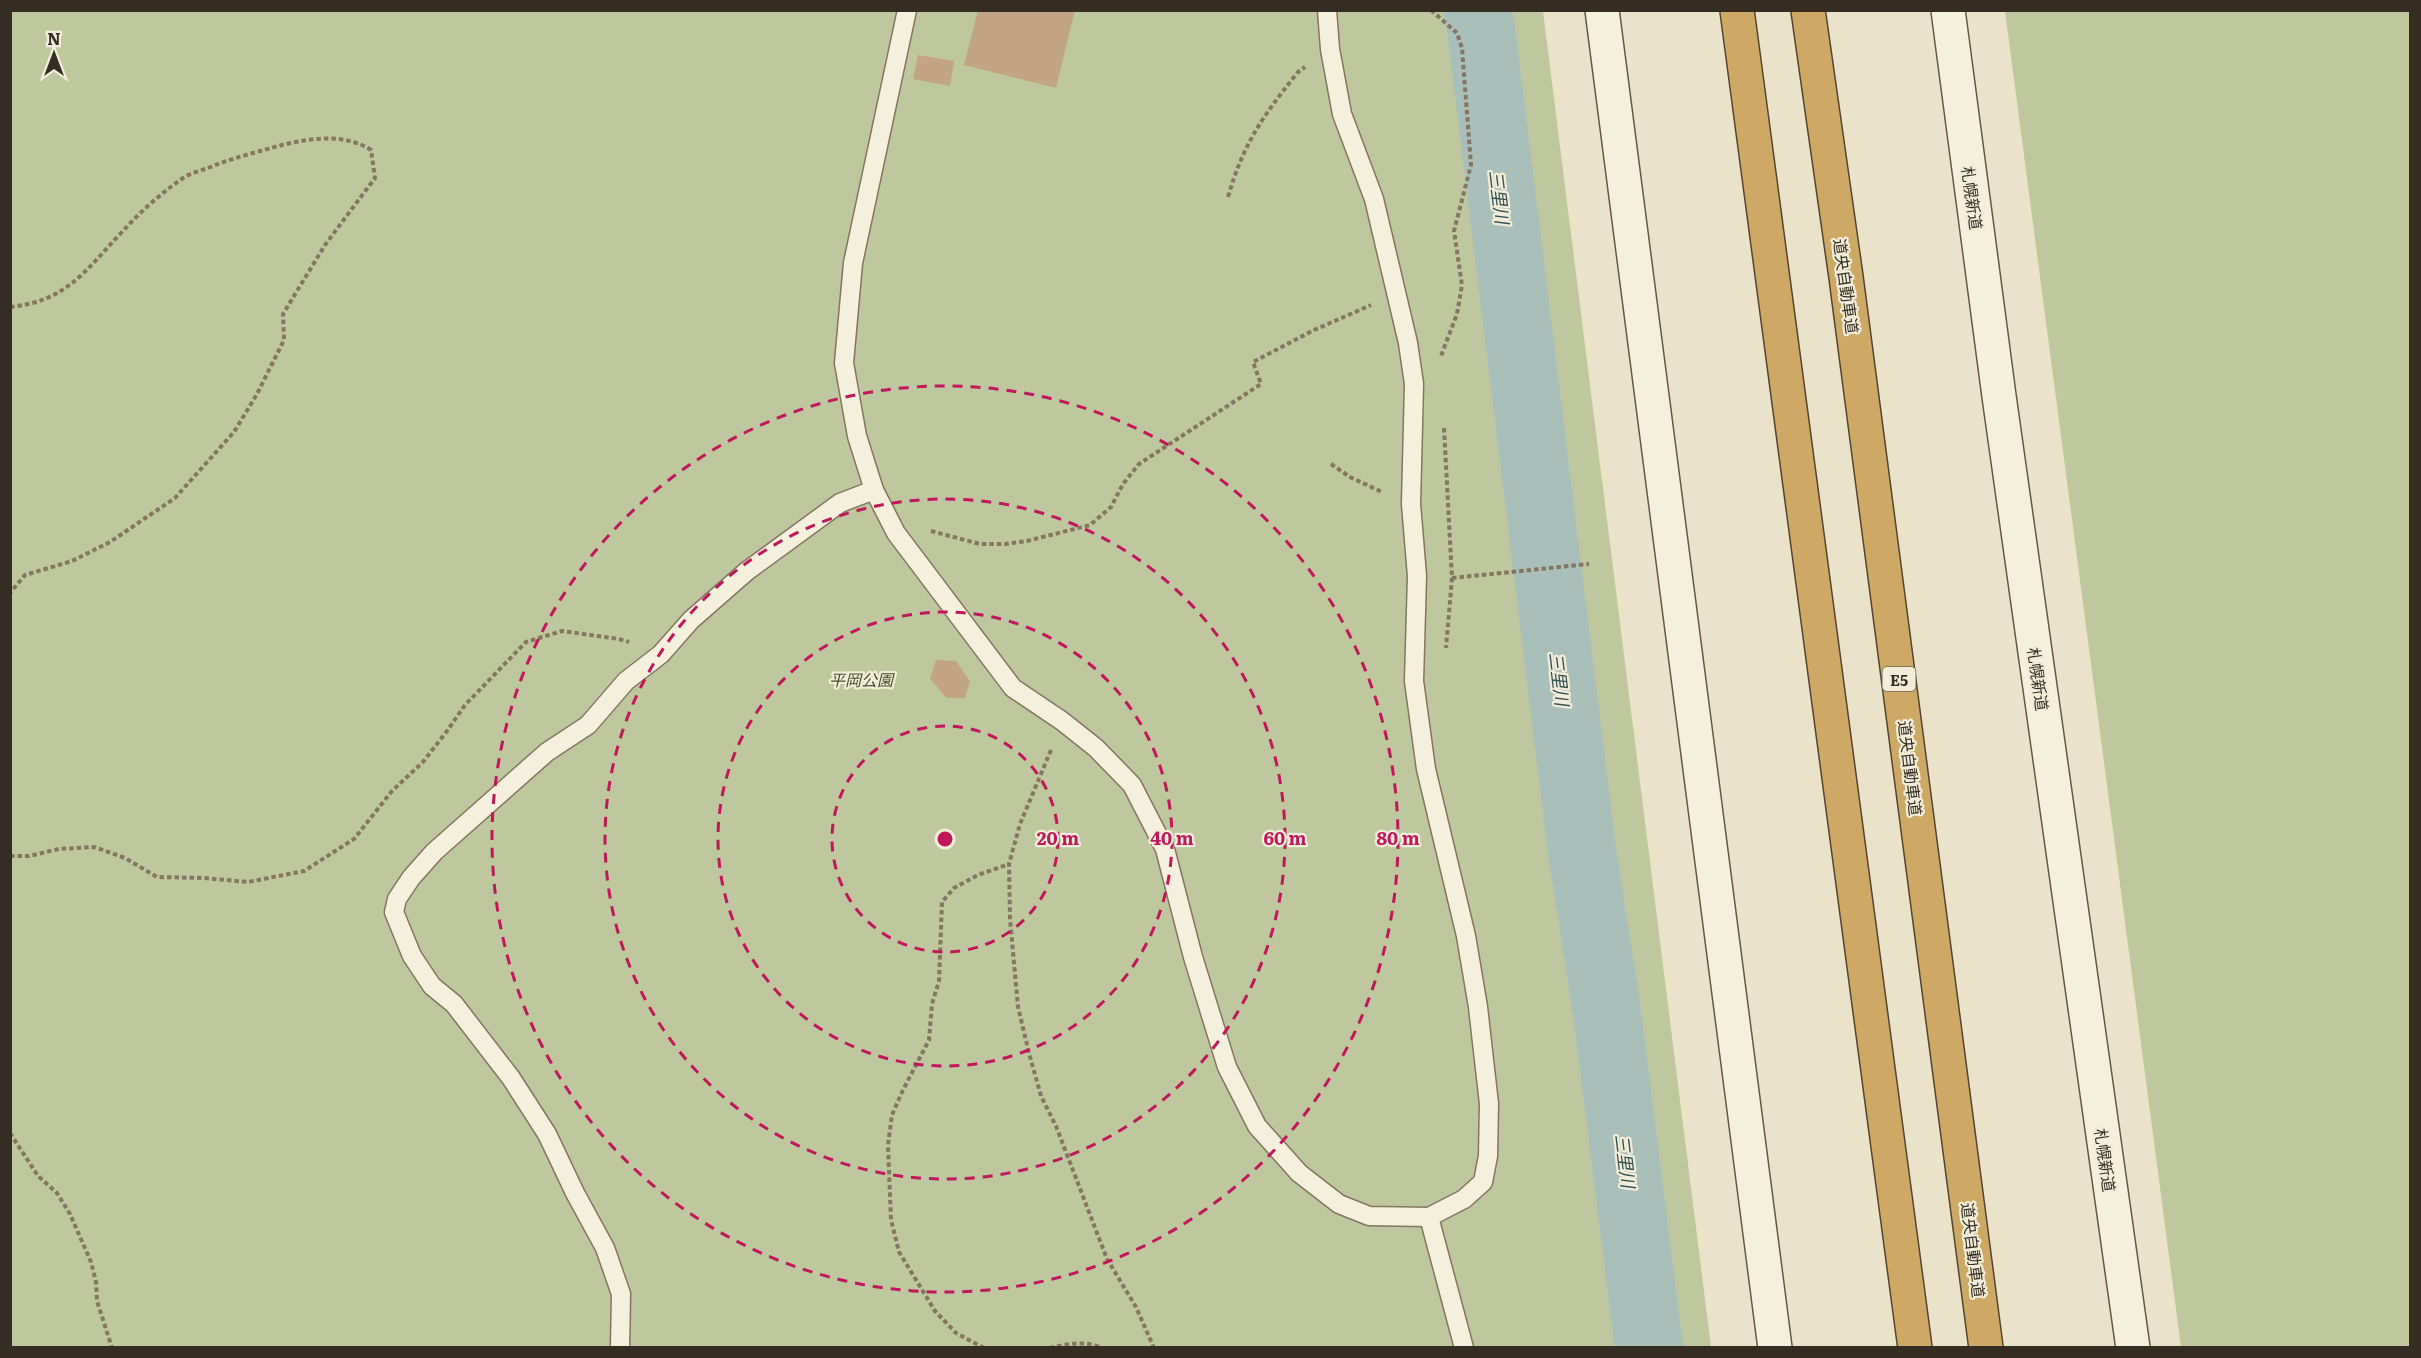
<svg xmlns="http://www.w3.org/2000/svg" width="2421" height="1358" viewBox="0 0 2421 1358" font-family="Literata,'Noto Sans JP',serif">
<rect width="100%" height="100%" fill="#eae3c9"/>
<!-- green -->
<g fill="#bec79e">
<path d="M10 11H1543L1711 1347H11Z"/>
<path d="M2005 11H2410V1347H2181Z"/>
</g>
<g fill="none" stroke-linecap="round" stroke-linejoin="round">
<!-- river -->
<path stroke="#a9bfba" stroke-width="68" d="M1477 10 1481 28 1582 851 1607 1012 1649 1348"/>
</g>
<!-- building -->
<g fill="#c3a484">
<path d="M978 10H1075L1056 88 964 65Z"/>
<path d="M918 55 954 61 950 86 913 79Z"/>
<path d="M936 660 956 661 970 681 965 698H947L930 679Z"/>
</g>
<g fill="none" stroke-linecap="round" stroke-linejoin="round">
<!-- lane casing -->
<g stroke="#847660" stroke-width="21">
<g id="lane">
<path d="M907 10 853 263 844 363 857 436 874 490 896 533 1013 688 1062 721 1096 748 1132 785 1165 849 1193 957 1227 1067 1257 1126 1299 1173 1339 1204 1369 1216 1429 1217 1464 1199 1483 1182 1488 1156 1489 1104 1478 1007 1466 936 1426 769 1414 681 1417 576 1411 504 1414 384 1408 343 1374 199 1342 114 1330 49 1327 10"/>
<path d="M1429 1217 1464 1348"/>
<path d="M620 1348 621 1294 605 1248 575 1193 547 1134 511 1078 454 1004 432 986 412 956 394 912 397 899 411 878 434 852 547 752 588 725 626 681 661 654 691 620 747 571 840 503 874 490"/>
</g>
</g>
<!-- secondary casing -->
<g stroke="#665843" stroke-width="36">
<g id="secondary">
<path d="M1602 10 1775 1348"/>
<path d="M1948 10 1999 396 2133 1348"/>
</g>
</g>
<!-- highway casing -->
<g stroke="#534533" stroke-width="36">
<g id="highway">
<path d="M1737 10 1915 1348"/>
<path d="M1808 10 1846 277 1986 1348"/>
</g>
</g>
<!-- path -->
<g stroke="#847660" stroke-width="4" stroke-dasharray="4.5 3" stroke-linecap="butt">
<path d="M1431 10 1457 33 1462 48 1471 165 1454 231 1462 285 1457 314 1441 356"/>
<path d="M1228 197C1244 142 1263 116 1298 72L1305 67"/>
<path d="M10 307C67 301 85 271 121 233 139 213 160 194 183 178 190 173 200 171 208 168 232 158 257 152 282 145 311 138 345 133 371 150L375 178 325 245 283 314 284 340 257 394 234 432 175 498 110 542 72 561 25 575 10 593"/>
<path d="M1444 428 1452 578 1446 648"/>
<path d="M1331 464 1350 477 1382 492"/>
<path d="M931 531 980 544H1005L1027 541 1090 525 1111 507 1123 484 1139 464 1261 384 1253 362 1314 330 1371 305"/>
<path d="M1452 578 1589 564"/>
<path d="M1051 750 1020 824 1009 864 1010 919 1018 1007 1029 1053 1041 1096 1056 1126 1107 1259 1136 1307 1154 1348"/>
<path d="M10 856H29L59 849 94 847 125 858 157 877 204 878 248 882 304 871 354 839 392 791 423 762 447 731 465 705 526 642 562 631 619 639 629 642"/>
<path d="M10 1133 38 1176 57 1193 70 1214 91 1262 96 1282 97 1301 112 1348"/>
<path d="M984 1348 956 1333 935 1311 899 1252 891 1220 888 1145 892 1115 902 1092 929 1040 932 1004 939 981 942 902 954 888 978 875 1009 864"/>
<path d="M1050 1348C1066 1344 1086 1340 1102 1348"/>
</g>
<!-- lane -->
<use href="#lane" stroke="#f5f0dc" stroke-width="18"/>
<!-- secondary -->
<use href="#secondary" stroke="#f5f0dc" stroke-width="33"/>
<!-- highway -->
<use href="#highway" stroke="#cea965" stroke-width="33"/>
</g>
<!-- distance rings -->
<g fill="none" stroke="#c2185b" stroke-width="3" stroke-dasharray="10 8">
<circle cx="945" cy="839" r="113"/>
<circle cx="945" cy="839" r="227"/>
<circle cx="945" cy="839" r="340"/>
<circle cx="945" cy="839" r="453"/>
</g>
<g text-anchor="middle" dominant-baseline="central" stroke-width="4.5" stroke-linejoin="round" paint-order="stroke">
<!-- shield labels -->
<rect fill="#f2edd8" stroke="#6e6759" stroke-width="1.5" x="1882.5" y="667" width="33" height="24" rx="4.5"/>
<g font-size="15" font-weight="bold" fill="#362d22">
<text x="1899" y="679">E5</text>
</g>
<!-- street labels -->
<g font-size="16" fill="#362d22" stroke="#f2edd8">
<text transform="translate(1973 198) rotate(82)">札幌新道</text>
<text transform="translate(1847 286) rotate(82)">道央自動車道</text>
<text transform="translate(2039 679) rotate(82)">札幌新道</text>
<text transform="translate(1911 768) rotate(83)">道央自動車道</text>
<text transform="translate(2106 1160) rotate(82)">札幌新道</text>
<text transform="translate(1974 1250) rotate(83)">道央自動車道</text>
</g>
<!-- park labels -->
<g font-size="16" font-style="italic" fill="#44502b" stroke="#f2edd8">
<text x="861" y="679">平岡公園</text>
</g>
<!-- water labels -->
<g font-size="18" font-style="italic" fill="#335354" stroke="#f2edd8">
<text transform="translate(1500 197) rotate(83)">三里川</text>
<text transform="translate(1560 679) rotate(83)">三里川</text>
<text transform="translate(1626 1161) rotate(83)">三里川</text>
</g>
</g>
<circle cx="945" cy="839" r="9" fill="#c2185b" stroke="#f2edd8" stroke-width="3"/>
<g font-size="18" text-anchor="middle" font-weight="bold" fill="#c2185b" stroke="#f2edd8" stroke-width="4.5" stroke-linejoin="round" paint-order="stroke">
<text x="1058" y="845">20 m</text>
<text x="1172" y="845">40 m</text>
<text x="1285" y="845">60 m</text>
<text x="1398" y="845">80 m</text>
</g>
<!-- border -->
<rect width="2421" height="1358" fill="none" stroke="#362d22" stroke-width="24"/>
<!-- north arrow -->
<g transform="translate(54 54)" stroke="#f2edd8" stroke-width="4.5" paint-order="stroke">
<path d="M0-4.5L10 22L0 15L-10 22Z" fill="#362d22"/>
<text y="-9" font-size="16" font-weight="bold" text-anchor="middle" fill="#362d22">N</text>
</g>
</svg>
